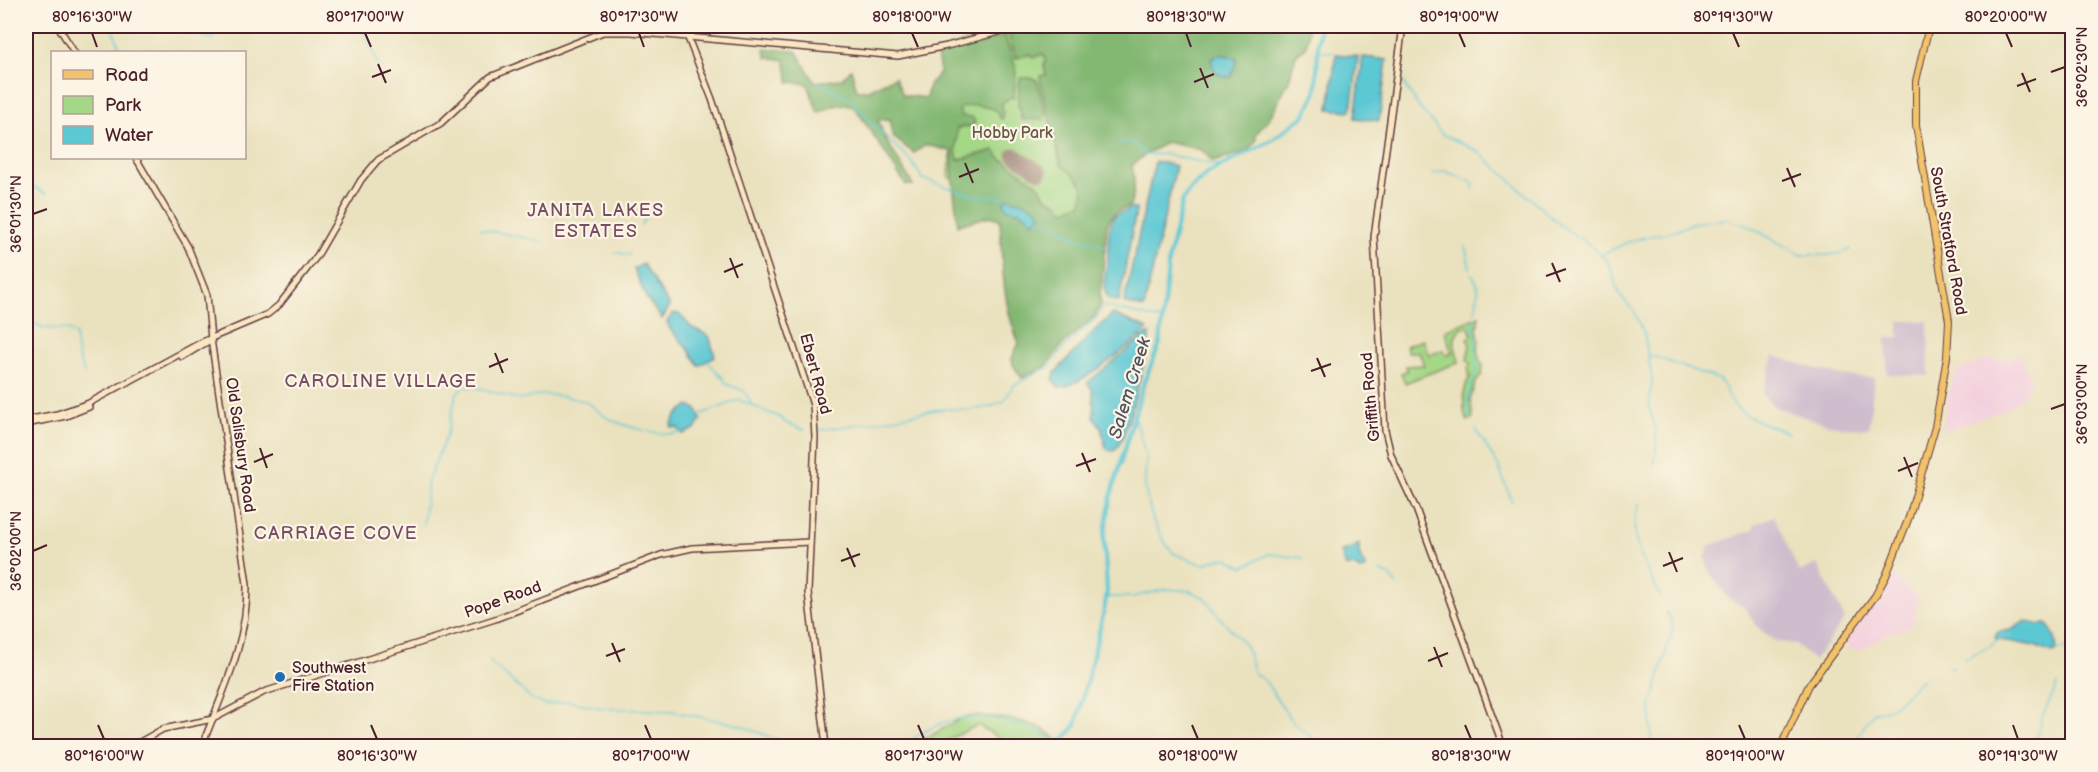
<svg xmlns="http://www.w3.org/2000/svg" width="2098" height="772" viewBox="0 0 2098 772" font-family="'Balsamiq Sans',sans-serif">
<rect width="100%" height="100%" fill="#fcf5e5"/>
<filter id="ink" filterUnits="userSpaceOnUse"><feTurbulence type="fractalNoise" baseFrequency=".0167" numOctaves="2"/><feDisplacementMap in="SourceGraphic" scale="12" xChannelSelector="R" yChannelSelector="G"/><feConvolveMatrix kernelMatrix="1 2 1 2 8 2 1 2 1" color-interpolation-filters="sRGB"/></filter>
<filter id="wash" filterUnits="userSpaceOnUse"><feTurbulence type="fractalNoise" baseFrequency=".008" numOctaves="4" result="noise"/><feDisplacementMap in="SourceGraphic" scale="24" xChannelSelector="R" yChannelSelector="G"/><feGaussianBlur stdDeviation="1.35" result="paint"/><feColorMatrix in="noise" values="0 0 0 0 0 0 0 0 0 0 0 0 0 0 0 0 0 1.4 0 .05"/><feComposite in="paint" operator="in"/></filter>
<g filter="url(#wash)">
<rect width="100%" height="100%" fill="#eae1be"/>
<!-- built -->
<g fill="#f3cfde">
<path d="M2014 356H2021L2031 378 2032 382 2024 395 2009 407 1984 417 1946 430 1942 429 1950 386 1956 371 1993 357 1996 359 2001 360Z"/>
<path d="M1894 575 1919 599 1911 626 1903 630 1888 633 1874 643 1856 651 1844 643Z"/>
</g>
<!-- industrial -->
<g fill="#cfbdce">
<path d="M1899 321H1928L1929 376 1887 374 1886 338 1899 337Z"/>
<path d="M1774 356 1838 375 1874 378 1869 428H1845L1813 420 1775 407 1762 394Z"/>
<path d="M1774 516 1799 572 1817 564 1845 619 1814 661 1796 644 1778 642 1766 635 1755 624 1744 607 1729 599 1711 575 1705 558 1709 546 1753 530 1755 524Z"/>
</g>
<!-- green -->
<g fill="#a4d786" stroke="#777b58" stroke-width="1.5">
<path d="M1025 26H1037L1096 188 1082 212 1065 220 988 188 949 178 954 99 948 47 1006 33Z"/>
<path d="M1479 316 1477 328 1479 339 1478 352 1479 359 1483 365 1482 374 1475 384 1470 400 1473 418 1468 421C1461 412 1463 386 1470 377L1468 368 1471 364 1467 360 1470 345 1468 340 1472 335 1468 326C1448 331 1455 347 1459 362L1405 383 1401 373 1407 371 1406 366 1424 365 1419 352H1408L1406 346 1423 340 1429 355 1443 350 1445 355 1452 353 1445 331Z"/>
<path d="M978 715C1006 719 1041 720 1060 743V746H1011L978 725 935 746H912L962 718Z"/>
</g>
<!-- forest -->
<g fill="#83b873" stroke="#666c4f" stroke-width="1.5">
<path d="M1027 26H1137L1141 29 1154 26H1308V37L1306 47 1296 55 1289 80 1280 98 1269 119 1256 134V141L1247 151 1213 162 1202 150 1166 142C1156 150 1139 156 1132 166 1135 181 1136 193 1129 207 1117 209 1112 214 1107 226L1100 295 1101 304 1095 316 1062 345 1045 367 1022 378 1013 365 1012 358 1019 343C1002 305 1002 260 1000 219L990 216 958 225 953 184 952 151 926 145 914 153 893 137 890 119 878 120 884 137 913 185H906L856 109 847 104 833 106 818 113 808 84 789 82 785 60 766 57 765 48 796 51 815 82 842 79 851 69 857 90H868L895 77 903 95 926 98 929 85 940 72 937 54 1005 36 1016 69 1014 97H1011L1002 103 1003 118 1001 119 994 109 976 105 962 107 959 110 961 116 972 117 975 122 972 126 957 128 956 152 958 160 995 150 999 157 1040 186 1045 197 1056 202 1065 210 1082 203C1088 183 1074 175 1061 165L1042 89 1040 76 1046 75 1044 66 1045 58 1043 54 1032 58 1031 54 1016 58 1009 36 1011 32Z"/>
<path d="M1020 78H1032L1037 80 1045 112 1044 119 1023 120 1020 117 1022 114 1018 105Z"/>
</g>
<!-- water -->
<g fill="#5cc8d4" stroke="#537480" stroke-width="1.5">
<path d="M1336 54 1358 57 1351 111 1329 109Z"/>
<path d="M1218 55H1227L1237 59 1231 77C1218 77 1212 71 1211 58Z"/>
<path d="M1363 57 1387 60 1379 121 1355 118Z"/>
<path d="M1155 161 1176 166 1144 308 1124 303Z"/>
<path d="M1007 198C1020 202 1032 202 1041 214L1034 222H1033L1022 212 1006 208 1004 202Z"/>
<path d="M1131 208 1136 209V211L1119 301 1110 300C1099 288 1107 271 1108 258 1109 243 1107 228 1115 215Z"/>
<path d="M643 264 670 306 662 319 647 299 634 269Z"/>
<path d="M673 313 679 314 691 327 709 336 715 356 699 366 689 350 670 329 667 322Z"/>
<path d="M1113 314 1148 329C1132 344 1078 389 1058 387L1053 380 1055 373 1091 334Z"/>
<path d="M1147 334H1150C1146 354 1127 442 1114 451L1106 449 1101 427 1094 417 1093 390 1087 383Z"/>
<path d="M688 406 697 409 701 420 695 429 683 434 678 428 671 427C673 417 680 411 688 406Z"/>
<path d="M1359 544V554L1366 568 1360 570 1352 565 1346 567 1341 551 1351 549Z"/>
<path d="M2026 621 2039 625 2046 624C2053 630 2058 643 2056 652L2052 653 2035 646 1996 639 1995 637 1998 632 2011 630Z"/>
</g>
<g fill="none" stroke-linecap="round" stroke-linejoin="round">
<!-- stream -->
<g stroke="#5cc8d4" stroke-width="1.5">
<path d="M112 26 121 52"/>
<path d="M171 26 196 36"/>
<path d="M360 26 370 43 378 66"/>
<path d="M202 37 212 39 216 33 241 29"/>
<path d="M1318 51 1333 52"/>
<path d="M1399 76 1418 106 1442 134 1479 152 1560 225 1593 247 1608 262 1620 296 1634 311 1644 333 1651 372 1652 382 1649 406 1656 431V452"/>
<path d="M818 82 851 99 870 121 911 161 923 179 973 196H996L1005 199"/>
<path d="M1119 143C1135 138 1136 149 1147 155L1164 154 1223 167"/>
<path d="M1432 174 1445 171 1472 182 1474 184 1473 189"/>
<path d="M26 185 33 186 46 194"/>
<path d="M1038 218 1058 227 1078 239 1096 243 1107 248"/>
<path d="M1718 220 1727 219 1747 225 1801 255H1829L1841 253"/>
<path d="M641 225 651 208"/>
<path d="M480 229 541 241"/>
<path d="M1465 245 1470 268"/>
<path d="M615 252 627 255 630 254"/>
<path d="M1844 252 1851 249"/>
<path d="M1603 254 1626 243 1641 238 1676 231 1693 223 1714 220"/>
<path d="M1471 274C1482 284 1477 299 1475 312"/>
<path d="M26 315C44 338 59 322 75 334L78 356 84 373"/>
<path d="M1649 355 1718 379C1727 386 1728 399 1736 407 1749 421 1772 425 1788 433"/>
<path d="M706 360 724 379 726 384 744 391 752 405"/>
<path d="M1134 413 1146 457 1145 484 1146 494 1153 520 1163 540 1173 553 1198 563 1205 564 1214 560 1227 558 1243 567 1269 554 1303 558"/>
<path d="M699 415 739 400 781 418 786 423 804 430"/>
<path d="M1470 419 1467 403 1472 383 1478 369 1475 357 1476 335 1473 327 1475 318"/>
<path d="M819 430 869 423 934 410 950 409 968 410 990 407 1004 401 1013 386 1048 367 1066 345 1097 317 1103 306 1162 320"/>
<path d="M1476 430 1498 465 1512 502"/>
<path d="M1654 464 1655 455"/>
<path d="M1640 503C1624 535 1646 567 1660 596"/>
<path d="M423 525 428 480 447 434 456 395 462 387C484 385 500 397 520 399 527 400 531 396 538 395 548 393 573 398 583 401 593 404 598 412 606 417 621 426 666 438 682 432"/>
<path d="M1380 571 1390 576 1397 585"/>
<path d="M1107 597H1133L1167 589 1190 591 1205 598 1222 620 1246 646 1254 673 1266 682 1291 720 1322 746"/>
<path d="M1989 647 1999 639"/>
<path d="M2056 650 2072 647"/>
<path d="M1964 659 1986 648"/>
<path d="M489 661 533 700 546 705 569 701 600 708 671 711 739 725 778 740 786 746"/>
<path d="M1949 668 1954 666"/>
<path d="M2071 672 2068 658 2072 650"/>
<path d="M2037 739 2042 717 2058 684"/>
<path d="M904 746C947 711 980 712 1031 729 1042 733 1052 739 1062 741"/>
<path d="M1651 746V707L1672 631V622L1666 612"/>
<path d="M1853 746 1866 723 1874 712C1894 712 1909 691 1922 679"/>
</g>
<!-- river -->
<path stroke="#5cc8d4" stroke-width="4" d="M1061 746 1062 741 1076 725 1104 611 1107 591 1104 538 1111 496 1144 382 1160 343 1169 256 1183 200 1190 189 1208 173 1272 140 1304 116 1316 92 1319 26"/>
<!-- runway -->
<path stroke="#9a8074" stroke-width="15" d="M1014 155 1040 172"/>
</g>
</g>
<g filter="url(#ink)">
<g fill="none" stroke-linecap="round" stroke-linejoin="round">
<!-- secondary casing -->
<g stroke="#623c41" stroke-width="8">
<g id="secondary">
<path d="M58 26 74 52"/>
<path d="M689 26 688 38 712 99 813 405 815 437 808 592 826 746"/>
<path d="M1403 26 1374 237 1385 430 1391 455 1416 509 1503 746"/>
<path d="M136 158 188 247 207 295 211 339 247 584C248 642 222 693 202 746"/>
<path d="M182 357 207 342"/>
<path d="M26 420 57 414 89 403 202 342 268 314 279 305 317 256 361 180 378 160 441 123 490 77 603 32H631L898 56 947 46 1021 26"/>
<path d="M26 424 66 416 89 407"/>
<path d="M133 746 163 729 213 719 264 692 495 619 661 555 692 548 810 542"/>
</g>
</g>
<!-- primary casing -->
<g stroke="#623c41" stroke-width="8">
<path id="primary" d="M1781 746 1809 685 1875 596 1886 576 1909 517 1935 427 1947 357 1949 321 1916 125V81L1929 26"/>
</g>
<!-- secondary -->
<use href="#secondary" stroke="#f9e7c3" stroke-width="5"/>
<!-- primary -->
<use href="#primary" stroke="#f1c36a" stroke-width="6"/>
</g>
</g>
<!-- ticks -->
<path fill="none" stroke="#4a1f2b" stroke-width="2" d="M92 33 97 47M365 33 371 47M639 33 644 47M912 33 918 47M1186 33 1191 47M1459 33 1465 47M1733 33 1739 47M2006 33 2012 47M378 64 386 83M1200 68 1208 88M2051 72 2065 67M2022 73 2030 92M372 77 391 70M1194 82 1214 74M2017 86 2036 79M965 163 973 183M1787 168 1795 187M959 177 979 169M1782 181 1801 174M33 214 47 209M730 258 738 278M1552 263 1560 282M724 272 743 264M1546 276 1566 269M495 353 503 373M1317 358 1325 377M489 367 508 359M1311 371 1331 364M2051 409 2065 404M260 448 267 468M1082 453 1090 472M1904 457 1912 477M254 462 273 454M1076 466 1096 459M1898 471 1918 463M847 548 855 567M33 551 47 545M1669 552 1677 572M841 561 860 554M1663 566 1683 558M612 643 620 662M1434 647 1442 667M606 656 625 649M1428 661 1448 653M98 725 104 739M371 725 377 739M645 725 651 739M918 725 924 739M1192 725 1198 739M1465 725 1471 739M1739 725 1745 739M2013 725 2018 739"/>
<!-- markers -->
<circle fill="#1f6fb2" stroke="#fcf5e5" stroke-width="2" cx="280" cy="677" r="6"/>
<g text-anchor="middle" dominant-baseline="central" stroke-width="4.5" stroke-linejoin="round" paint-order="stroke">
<!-- park labels -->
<g font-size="16" fill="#655646" stroke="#fcf5e5">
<text x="1012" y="133">Hobby Park</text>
</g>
<!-- street labels -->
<g font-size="16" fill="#4a1f2b" stroke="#fcf5e5">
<text transform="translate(1948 241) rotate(80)">South Stratford Road</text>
<text transform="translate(815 374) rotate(75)">Ebert Road</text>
<text transform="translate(1371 397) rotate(-95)">Griffith Road</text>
<text transform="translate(240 445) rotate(82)">Old Salisbury Road</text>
<text transform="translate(503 600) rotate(-20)">Pope Road</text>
</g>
<!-- poi labels -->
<g font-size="16" fill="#4a1f2b" stroke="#fcf5e5" text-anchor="start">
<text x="292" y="668">Southwest<tspan x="292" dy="18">Fire Station</tspan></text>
</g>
<!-- neighbourhood labels -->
<g font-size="18" letter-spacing="1.5" fill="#774d64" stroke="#fcf5e5">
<text x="596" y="210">JANITA LAKES<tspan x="596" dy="21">ESTATES</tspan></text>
<text x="381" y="381">CAROLINE VILLAGE</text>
<text x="336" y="533">CARRIAGE COVE</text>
</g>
<!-- water labels -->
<g font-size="18" font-style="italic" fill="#4f525e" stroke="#fcf5e5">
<text transform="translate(1130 388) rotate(-73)">Salem Creek</text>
</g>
</g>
<!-- margin -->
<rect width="2098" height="772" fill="none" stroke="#fcf5e5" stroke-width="66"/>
<!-- legend -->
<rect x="51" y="51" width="195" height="108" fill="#fcf5e5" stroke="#b59f9b" stroke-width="1.5"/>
<rect x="63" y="70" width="30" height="9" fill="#f1c36a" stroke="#b59f9b" stroke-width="1.5"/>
<text x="105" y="81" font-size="18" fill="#4a1f2b">Road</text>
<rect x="63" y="96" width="30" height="18" fill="#a4d786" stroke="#b59f9b" stroke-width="1.5"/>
<text x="105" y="111" font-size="18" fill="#4a1f2b">Park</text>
<rect x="63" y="126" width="30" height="18" fill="#5cc8d4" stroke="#b59f9b" stroke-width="1.5"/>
<text x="105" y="141" font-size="18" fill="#4a1f2b">Water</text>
<rect x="33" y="33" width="2032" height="706" fill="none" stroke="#4a1f2b" stroke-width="2"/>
<g font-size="15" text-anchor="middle" fill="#4a1f2b">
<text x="92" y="22">80°16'30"W</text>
<text x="365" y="22">80°17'00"W</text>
<text x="639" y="22">80°17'30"W</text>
<text x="912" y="22">80°18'00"W</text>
<text x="1186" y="22">80°18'30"W</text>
<text x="1459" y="22">80°19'00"W</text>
<text x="1733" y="22">80°19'30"W</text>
<text x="2006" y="22">80°20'00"W</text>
<text transform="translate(2082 67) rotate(-90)" y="5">36°02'30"N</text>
<text transform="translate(16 214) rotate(-90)" y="5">36°01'30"N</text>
<text transform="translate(2082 404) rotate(-90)" y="5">36°03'00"N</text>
<text transform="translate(16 551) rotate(-90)" y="5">36°02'00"N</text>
<text x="104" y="761">80°16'00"W</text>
<text x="377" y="761">80°16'30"W</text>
<text x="651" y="761">80°17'00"W</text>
<text x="924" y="761">80°17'30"W</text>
<text x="1198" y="761">80°18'00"W</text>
<text x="1471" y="761">80°18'30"W</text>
<text x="1745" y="761">80°19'00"W</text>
<text x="2018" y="761">80°19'30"W</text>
</g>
</svg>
